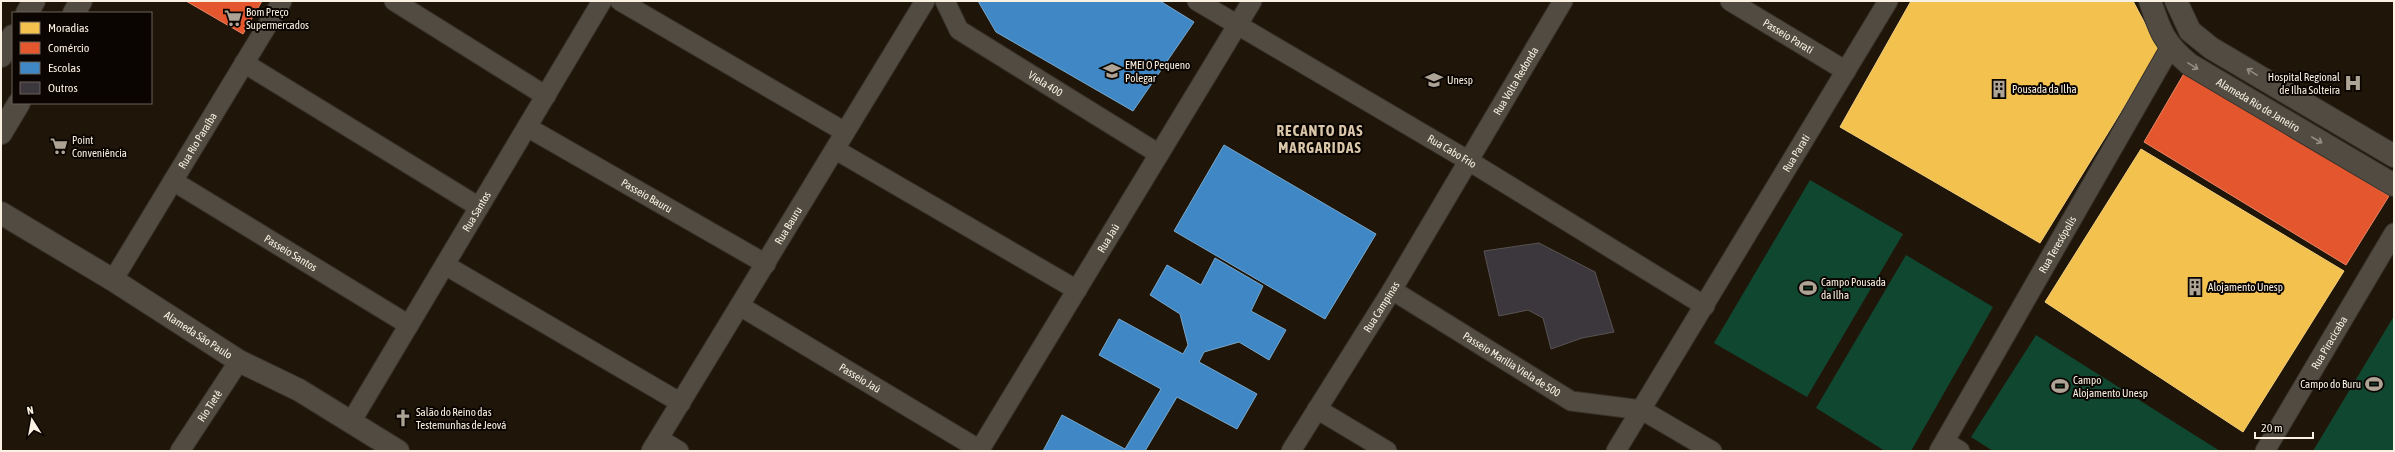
<svg xmlns="http://www.w3.org/2000/svg" width="2395" height="452" viewBox="0 0 2395 452" font-family="'Asap Condensed',sans-serif">
<rect width="100%" height="100%" fill="#1f1609"/>
<!-- green -->
<g fill="#104731">
<path d="M1810 180 1903 234 1807 397 1714 343Z"/>
<path d="M1906 255 1993 307 1911 451H1885L1816 408Z"/>
<path d="M2394 316V451H2313Z"/>
<path d="M2036 335 2220 451H1993L1971 437Z"/>
</g>
<!-- homes -->
<g fill="#f2c14e" stroke="#f5cf7a">
<path d="M1911 1H2133L2159 50 2040 243 1840 127Z"/>
<path d="M2141 149 2344 271 2243 432 2045 302Z"/>
</g>
<!-- shops -->
<g fill="#e4572e" stroke="#eb8564">
<path d="M186 1H262L243 34Z"/>
<path d="M2186 70 2389 196 2346 265 2144 142Z"/>
</g>
<!-- schools -->
<g fill="#3f88c5" stroke="#77a8ce">
<path d="M978 1H1160L1194 22 1133 111 996 32Z"/>
<path d="M1224 145 1376 234 1325 319 1174 231Z"/>
<path d="M1215 258 1263 286 1251 311 1286 330 1269 360 1239 342 1204 352 1199 362 1257 394 1237 429 1177 397 1145 451H1043L1062 415 1125 449 1161 389 1099 355 1119 319 1183 354 1188 345 1180 314 1150 295 1167 265 1201 285Z"/>
</g>
<!-- building -->
<path fill="#3c363d" stroke="#585454" d="M1539 243 1595 272 1614 332 1582 338 1551 349 1543 318 1528 310 1499 316 1484 251Z"/>
<g fill="none" stroke-linecap="round" stroke-linejoin="round">
<!-- street casing -->
<g stroke="#38312a" stroke-width="21">
<g id="street">
<path d="M394 1 546 96"/>
<path d="M620 1 845 132"/>
<path id="s1" d="M945 1 959 30 1159 154"/>
<path id="s2" d="M1197 1 1469 161 1705 306"/>
<path id="s3" d="M1730 1 1846 71"/>
<path d="M244 63 479 207"/>
<path id="s4" d="M527 127 766 264"/>
<path d="M836 150 1077 290"/>
<path id="s5" d="M173 181 409 325"/>
<path d="M445 265 681 403"/>
<path id="s6" d="M113 280 282 1"/>
<path id="s7" d="M1392 290 1571 401 1642 410 1712 451"/>
<path id="s8" d="M740 306 980 450"/>
<path d="M1317 409 1387 451"/>
<path id="s9" d="M351 422 602 1"/>
<path d="M659 439 679 451"/>
<path d="M1945 442 1960 451"/>
<path id="s10" d="M180 451 239 361"/>
<path id="s11" d="M651 451 925 1"/>
<path id="s12" d="M979 451 1252 1"/>
<path id="s13" d="M1291 451 1392 290 1563 1"/>
<path id="s14" d="M1616 451 1888 1"/>
<path id="s15" d="M1939 451 2170 48"/>
<path id="s16" d="M2265 451 2394 233"/>
</g>
</g>
<!-- secondary casing -->
<g stroke="#38312a" stroke-width="24">
<g id="secondary">
<path id="s17" d="M2150 1C2160 31 2164 43 2189 64L2394 185"/>
<path d="M2176 1 2190 31 2211 48 2394 156"/>
<path d="M27 13 34 1"/>
<path d="M74 13 81 1"/>
<path d="M1 56 13 36"/>
<path d="M1 133 19 103"/>
<path id="s18" d="M1 213 113 280 239 361 299 390 398 451"/>
</g>
</g>
<!-- street -->
<use href="#street" stroke="#514b41" stroke-width="19"/>
<!-- secondary -->
<use href="#secondary" stroke="#514b41" stroke-width="22"/>
</g>
<!-- one-way arrows -->
<defs><path id="oneway-shaft" d="M-6 0H5M1.5-3L5.5 0L1.5 3" fill="none" stroke-width="1.6" stroke-linecap="round" stroke-linejoin="round"/></defs>
<g stroke="#958d81">
<use href="#oneway-shaft" transform="translate(2193 66) rotate(32)"/>
<use href="#oneway-shaft" transform="translate(2252 72) rotate(-149)"/>
<use href="#oneway-shaft" transform="translate(2317 140) rotate(30)"/>
</g>
<!-- icons -->
<defs>
<g id="supermarket-bare" transform="scale(1.38)"><path d="M-6-5.5h2.5l.6 2H6L4.5 2H-2.5L-4.4-4H-6ZM-1.5 3.2a1.3 1.3 0 1 0 .1 0ZM3 3.2a1.3 1.3 0 1 0 .1 0Z" fill="#aea496" stroke="#0b0501" stroke-width="2.5" paint-order="stroke"/></g>
<g id="school-bare" transform="scale(1.38)"><path d="M0-5L7-2L0 1L-7-2ZM-4 1L0 2.5L4 1V4Q0 6-4 4Z" fill="#aea496" stroke="#0b0501" stroke-width="2.5" paint-order="stroke"/></g>
<g id="university-bare" transform="scale(1.38)"><path d="M0-5L7-2L0 1L-7-2ZM-4 1L0 2.5L4 1V4Q0 6-4 4Z" fill="#aea496" stroke="#0b0501" stroke-width="2.5" paint-order="stroke"/></g>
<g id="hospital-bare" transform="scale(1.38)"><path d="M-5-5h3v3.5h4V-5h3V5h-3V1.5h-4V5h-3Z" fill="#aea496" stroke="#0b0501" stroke-width="2.5" paint-order="stroke"/></g>
<g id="building-bare" transform="scale(1.38)"><path d="M-4-6H4V6H1V3H-1V6H-4ZM-2.5-4.3h1.7v1.8h-1.7ZM.8-4.3h1.7v1.8H.8ZM-2.5-1h1.7V.8h-1.7ZM.8-1h1.7V.8H.8Z" fill="#aea496" stroke="#0b0501" stroke-width="2.5" paint-order="stroke"/></g>
<g id="stadium-bare" transform="scale(1.38)"><path d="M0-5a6.5 5 0 1 0 0 10a6.5 5 0 1 0 0-10ZM-3.5-1.8h7v3.6h-7Z" fill="#aea496" stroke="#0b0501" stroke-width="2.5" paint-order="stroke"/></g>
<g id="church-bare" transform="scale(1.38)"><path d="M-1.2-6h2.4v3.5h3.3v2.4h-3.3V6h-2.4V-.1h-3.3v-2.4h3.3Z" fill="#aea496" stroke="#0b0501" stroke-width="2.5" paint-order="stroke"/></g>
</defs>
<g fill-rule="evenodd">
<use href="#supermarket-bare" x="233" y="18"/>
<use href="#school-bare" x="1112" y="71"/>
<use href="#university-bare" x="1434" y="80"/>
<use href="#hospital-bare" x="2353" y="83"/>
<use href="#building-bare" x="1999" y="89"/>
<use href="#supermarket-bare" x="59" y="146"/>
<use href="#building-bare" x="2195" y="287"/>
<use href="#stadium-bare" x="1808" y="288"/>
<use href="#stadium-bare" x="2374" y="384"/>
<use href="#stadium-bare" x="2060" y="386"/>
<use href="#church-bare" x="403" y="418"/>
</g>
<g text-anchor="middle" dominant-baseline="central" stroke-width="4" stroke-linejoin="round" paint-order="stroke">
<!-- poi labels -->
<g font-size="11" fill="#fbf1e2" stroke="#0b0501" text-anchor="start">
<text x="246" y="12">Bom Preço<tspan x="246" dy="13">Supermercados</tspan></text>
<text x="1125" y="65">EMEI O Pequeno<tspan x="1125" dy="13">Polegar</tspan></text>
<text x="2340" y="77" text-anchor="end">Hospital Regional<tspan x="2340" dy="13">de Ilha Solteira</tspan></text>
<text x="1447" y="80">Unesp</text>
<text x="2012" y="89">Pousada da Ilha</text>
<text x="72" y="140">Point<tspan x="72" dy="13">Conveniência</tspan></text>
<text x="1821" y="282">Campo Pousada<tspan x="1821" dy="13">da Ilha</tspan></text>
<text x="2208" y="287">Alojamento Unesp</text>
<text x="2073" y="380">Campo<tspan x="2073" dy="13">Alojamento Unesp</tspan></text>
<text x="2361" y="384" text-anchor="end">Campo do Buru</text>
<text x="416" y="412">Salão do Reino das<tspan x="416" dy="13">Testemunhas de Jeová</tspan></text>
</g>
<!-- street labels -->
<g font-size="11" fill="#fbf1e2" stroke="#0b0501">
<text stroke="none"><textPath href="#s3" startOffset="68">Passeio Parati</textPath></text>
<text stroke="none"><textPath href="#s13" startOffset="433">Rua Volta Redonda</textPath></text>
<text stroke="none"><textPath href="#s1" startOffset="134">Viela 400</textPath></text>
<text stroke="none"><textPath href="#s17" startOffset="156">Alameda Rio de Janeiro</textPath></text>
<text stroke="none"><textPath href="#s6" startOffset="163">Rua Rio Paraíba</textPath></text>
<text stroke="none"><textPath href="#s2" startOffset="296">Rua Cabo Frio</textPath></text>
<text stroke="none"><textPath href="#s14" startOffset="348">Rua Parati</textPath></text>
<text stroke="none"><textPath href="#s4" startOffset="138">Passeio Bauru</textPath></text>
<text stroke="none"><textPath href="#s9" startOffset="245">Rua Santos</textPath></text>
<text stroke="none"><textPath href="#s11" startOffset="264">Rua Bauru</textPath></text>
<text stroke="none"><textPath href="#s12" startOffset="249">Rua Jaú</textPath></text>
<text stroke="none"><textPath href="#s15" startOffset="238">Rua Teresópolis</textPath></text>
<text stroke="none"><textPath href="#s5" startOffset="138">Passeio Santos</textPath></text>
<text stroke="none"><textPath href="#s13" startOffset="170">Rua Campinas</textPath></text>
<text stroke="none"><textPath href="#s18" startOffset="232">Alameda São Paulo</textPath></text>
<text stroke="none"><textPath href="#s16" startOffset="126">Rua Piracicaba</textPath></text>
<text stroke="none"><textPath href="#s7" startOffset="141">Passeio Marilia Viela de 500</textPath></text>
<text stroke="none"><textPath href="#s8" startOffset="140">Passeio Jaú</textPath></text>
<text stroke="none"><textPath href="#s10" startOffset="54">Rio Tietê</textPath></text>
</g>
<!-- district labels -->
<g font-size="15" font-weight="bold" letter-spacing="1" fill="#dac6a9" stroke="#0b0501">
<text x="1320" y="130">RECANTO DAS<tspan x="1320" dy="17">MARGARIDAS</tspan></text>
</g>
</g>
<!-- border -->
<rect width="2395" height="452" fill="none" stroke="#fbf1e2" stroke-width="4"/>
<!-- legend -->
<rect x="12" y="12" width="140" height="92" fill="#0b0501" stroke="#6b635b"/>
<rect x="20" y="22" width="20" height="12" fill="#f2c14e" stroke="#6b635b"/>
<text x="48" y="32" font-size="12" fill="#fbf1e2">Moradias</text>
<rect x="20" y="42" width="20" height="12" fill="#e4572e" stroke="#6b635b"/>
<text x="48" y="52" font-size="12" fill="#fbf1e2">Comércio</text>
<rect x="20" y="62" width="20" height="12" fill="#3f88c5" stroke="#6b635b"/>
<text x="48" y="72" font-size="12" fill="#fbf1e2">Escolas</text>
<rect x="20" y="82" width="20" height="12" fill="#3c363d" stroke="#6b635b"/>
<text x="48" y="92" font-size="12" fill="#fbf1e2">Outros</text>
<!-- north arrow -->
<g transform="translate(32 420) rotate(349)" stroke="#0b0501" stroke-width="3" paint-order="stroke">
<path d="M0-3L7 15L0 10L-7 15Z" fill="#fbf1e2"/>
<text y="-6" font-size="11" font-weight="bold" text-anchor="middle" fill="#fbf1e2">N</text>
</g>
<!-- scale -->
<path d="M2255 432v6h58v-6" fill="none" stroke="#fbf1e2" stroke-width="2"/>
<text x="2261" y="432" font-size="12" fill="#fbf1e2" stroke="#0b0501" stroke-width="3" paint-order="stroke">20 m</text>
</svg>
